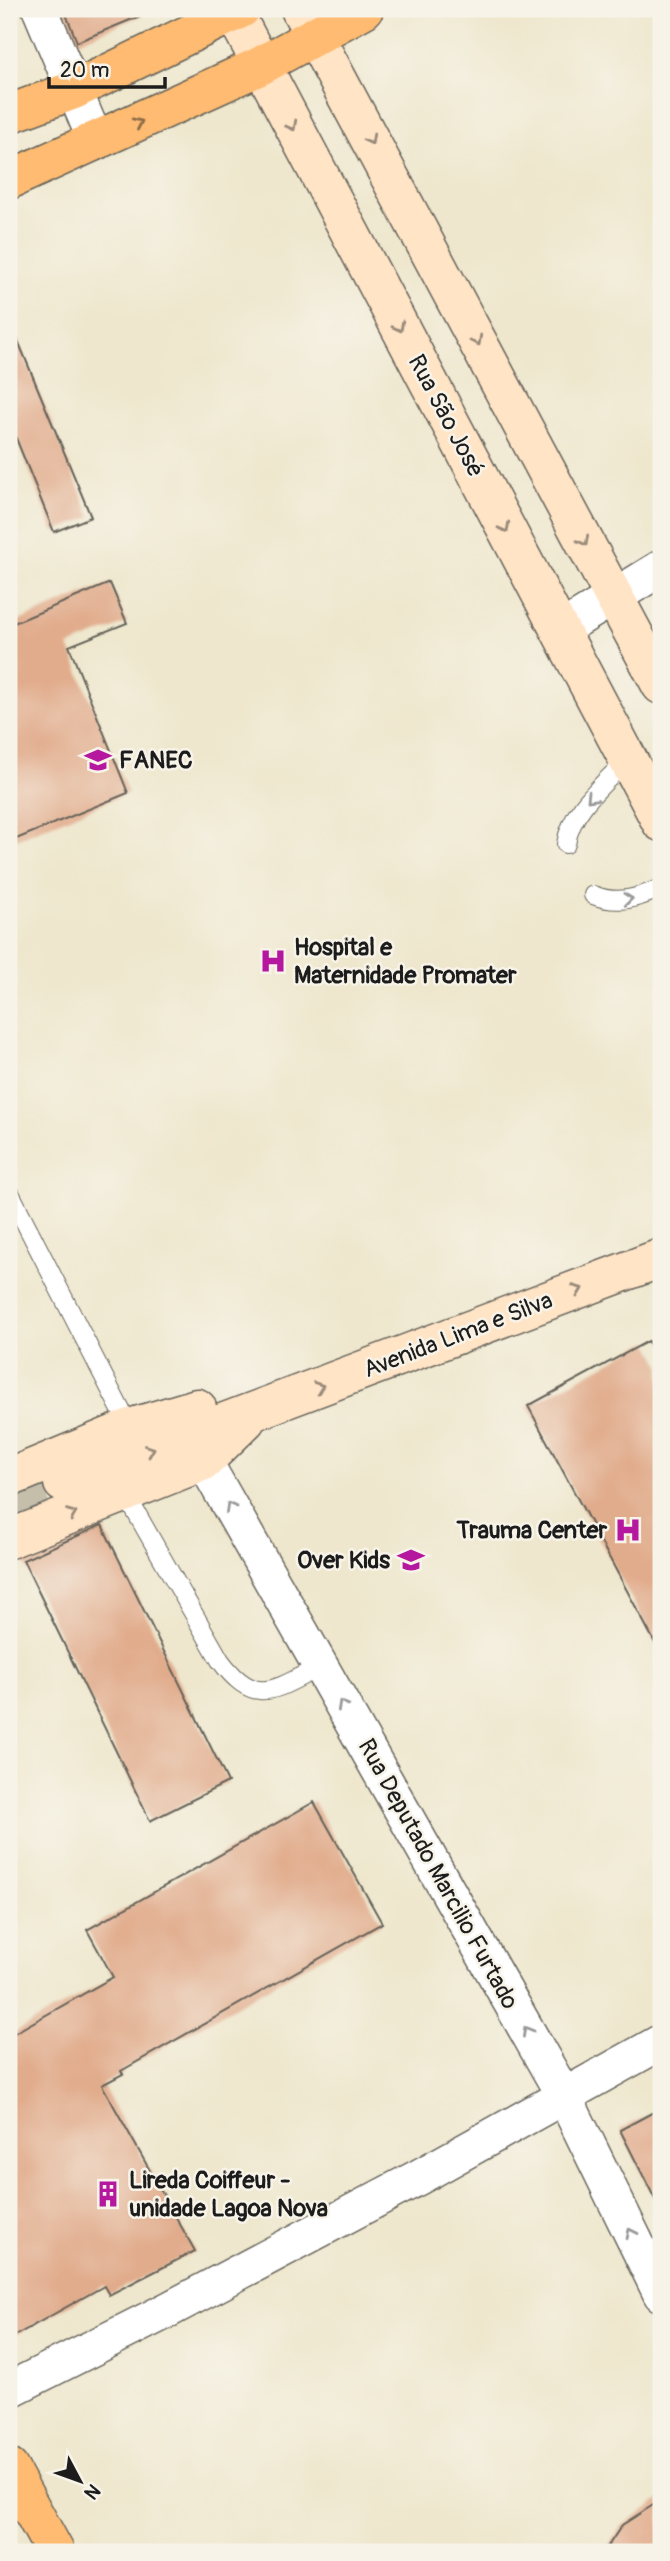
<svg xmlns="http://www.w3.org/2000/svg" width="670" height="2561" viewBox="0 0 670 2561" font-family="Pangolin,sans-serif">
<rect width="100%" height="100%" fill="#f7f3e8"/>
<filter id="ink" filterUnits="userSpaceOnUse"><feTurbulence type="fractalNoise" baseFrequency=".0143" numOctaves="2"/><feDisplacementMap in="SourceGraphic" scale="14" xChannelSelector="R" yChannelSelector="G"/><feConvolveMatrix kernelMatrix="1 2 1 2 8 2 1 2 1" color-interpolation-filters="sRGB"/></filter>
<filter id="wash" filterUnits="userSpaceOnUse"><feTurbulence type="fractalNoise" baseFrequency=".00686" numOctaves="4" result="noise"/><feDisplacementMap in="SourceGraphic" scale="28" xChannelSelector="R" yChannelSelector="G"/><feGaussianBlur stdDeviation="1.57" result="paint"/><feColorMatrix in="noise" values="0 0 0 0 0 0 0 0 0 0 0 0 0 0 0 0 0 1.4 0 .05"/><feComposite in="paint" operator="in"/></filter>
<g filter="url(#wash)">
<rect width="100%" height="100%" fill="#eee7cd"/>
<g id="blocks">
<!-- building -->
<g fill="#e1ac8c">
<path d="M64 9H157L77 42Z"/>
<path d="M9 319 91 517 54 532 9 421Z"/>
<path d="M110 583 127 623 69 646 128 793 9 842V625Z"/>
<path d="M648 1341 661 1365V1654L528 1406Z"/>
<path d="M102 1525 228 1782 150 1821 23 1560Z"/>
<path d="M314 1802 382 1923 121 2071 123 2074 102 2085 195 2251 109 2295 104 2286 9 2339V2036L113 1977 87 1930Z"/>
<path d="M661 2108V2211L620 2130Z"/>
<path d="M661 2500V2552H604L622 2525Z"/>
</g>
</g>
</g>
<g filter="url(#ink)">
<use href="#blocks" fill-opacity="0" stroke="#66635a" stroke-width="2"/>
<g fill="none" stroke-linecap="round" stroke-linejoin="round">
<!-- secondary-tunnel -->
<path stroke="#c4beaa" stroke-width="38" stroke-dasharray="38 19" stroke-linecap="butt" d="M9 1504 63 1483"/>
<!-- service casing -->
<g stroke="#66635a" stroke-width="20">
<g id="service">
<path d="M566 844C571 809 605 783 628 759"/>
<path d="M593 895C618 905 638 898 661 888"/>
<path d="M9 1191 130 1428"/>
<path d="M125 1493 220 1660C256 1709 275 1689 321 1666"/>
</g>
</g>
<!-- minor casing -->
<g stroke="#66635a" stroke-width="38">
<g id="minor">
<path d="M40 9 96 142"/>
<path d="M560 630 661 568"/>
<path d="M204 1461 564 2096 661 2294"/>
<path d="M9 2390 166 2311 419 2177 661 2042"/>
</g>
</g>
<!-- secondary casing -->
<g stroke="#66635a" stroke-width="41">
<g id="secondary">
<path d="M232 9 661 822"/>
<path d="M300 9 661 685"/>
<path d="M9 1478 130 1428 197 1408"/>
<path d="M63 1483 661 1258"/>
<path d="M9 1539 204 1461 246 1420"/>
</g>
</g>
<!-- primary casing -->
<g stroke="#66635a" stroke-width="41">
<g id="primary">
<path d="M9 114 74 90 241 9"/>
<path d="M9 180 260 66 364 9"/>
<path d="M9 2468 55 2552"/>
</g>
</g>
<!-- service -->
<use href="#service" stroke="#fff" stroke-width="18"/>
<!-- minor -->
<use href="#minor" stroke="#fff" stroke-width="35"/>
<!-- secondary -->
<use href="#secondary" stroke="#ffe4c6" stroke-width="38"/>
<!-- primary -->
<use href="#primary" stroke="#febb71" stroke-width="38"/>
</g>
<!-- one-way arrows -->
<defs><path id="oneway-chevron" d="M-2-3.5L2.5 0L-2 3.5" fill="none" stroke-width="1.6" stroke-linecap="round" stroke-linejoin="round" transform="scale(1.75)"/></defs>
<use stroke="#8d6c46" href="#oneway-chevron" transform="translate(138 123) rotate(-25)"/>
<g stroke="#998a7a">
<use href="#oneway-chevron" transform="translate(292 126) rotate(62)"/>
<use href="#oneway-chevron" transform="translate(370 140) rotate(62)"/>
<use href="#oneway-chevron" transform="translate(399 327) rotate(62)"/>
<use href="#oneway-chevron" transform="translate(477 341) rotate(62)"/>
<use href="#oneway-chevron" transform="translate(505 528) rotate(62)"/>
<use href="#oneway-chevron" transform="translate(584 541) rotate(62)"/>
<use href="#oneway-chevron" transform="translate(578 1290) rotate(-21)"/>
<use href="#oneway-chevron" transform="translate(319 1387) rotate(-20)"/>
<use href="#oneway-chevron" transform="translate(150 1450) rotate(-21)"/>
<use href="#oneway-chevron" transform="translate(72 1514) rotate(-22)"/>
</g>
<g stroke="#999">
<use href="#oneway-chevron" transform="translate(591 798) rotate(134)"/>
<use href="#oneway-chevron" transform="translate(628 899) rotate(-7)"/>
<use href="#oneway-chevron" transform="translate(230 1507) rotate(-120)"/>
<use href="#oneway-chevron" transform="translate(342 1705) rotate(-119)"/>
<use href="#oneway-chevron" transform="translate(527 2031) rotate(-120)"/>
<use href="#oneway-chevron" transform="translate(631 2233) rotate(-116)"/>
</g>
</g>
<!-- icons -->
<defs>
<g id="university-bare" transform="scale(2.1)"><path d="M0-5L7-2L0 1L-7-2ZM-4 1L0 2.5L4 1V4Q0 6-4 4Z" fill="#b5179e" stroke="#f7f3e8" stroke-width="2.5" paint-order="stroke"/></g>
<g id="hospital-bare" transform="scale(2.1)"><path d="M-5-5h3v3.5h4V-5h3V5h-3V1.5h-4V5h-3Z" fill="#b5179e" stroke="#f7f3e8" stroke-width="2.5" paint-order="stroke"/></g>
<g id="school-bare" transform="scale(2.1)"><path d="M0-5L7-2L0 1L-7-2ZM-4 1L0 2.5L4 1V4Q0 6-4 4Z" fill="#b5179e" stroke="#f7f3e8" stroke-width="2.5" paint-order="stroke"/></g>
<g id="building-bare" transform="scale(2.1)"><path d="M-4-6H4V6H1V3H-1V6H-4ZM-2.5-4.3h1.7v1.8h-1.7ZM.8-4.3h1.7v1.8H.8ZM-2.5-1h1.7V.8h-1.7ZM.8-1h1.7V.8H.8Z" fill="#b5179e" stroke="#f7f3e8" stroke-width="2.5" paint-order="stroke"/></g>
</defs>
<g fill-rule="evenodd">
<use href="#university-bare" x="98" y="760"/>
<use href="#hospital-bare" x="273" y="961"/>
<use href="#hospital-bare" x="628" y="1530"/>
<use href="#school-bare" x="411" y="1560"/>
<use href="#building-bare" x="108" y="2194"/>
</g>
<g text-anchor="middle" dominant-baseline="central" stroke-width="5" stroke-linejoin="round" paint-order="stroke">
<!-- street labels -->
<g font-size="24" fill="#1c1c1c" stroke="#f7f3e8">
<text transform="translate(446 416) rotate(62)">Rua São José</text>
<text transform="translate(458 1335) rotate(-21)">Avenida Lima e Silva</text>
<text transform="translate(438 1874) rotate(61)">Rua Deputado Marcilio Furtado</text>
</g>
<!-- poi labels -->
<g font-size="24" font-weight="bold" fill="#1c1c1c" stroke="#f7f3e8" text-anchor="start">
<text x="119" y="760">FANEC</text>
<text x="294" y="947">Hospital e<tspan x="294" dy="28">Maternidade Promater</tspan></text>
<text x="607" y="1530" text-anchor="end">Trauma Center</text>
<text x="390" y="1560" text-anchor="end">Over Kids</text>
<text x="129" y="2180">Lireda Coiffeur -<tspan x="129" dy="28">unidade Lagoa Nova</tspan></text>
</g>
</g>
<!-- margin -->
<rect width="670" height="2561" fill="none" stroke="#f7f3e8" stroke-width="35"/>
<!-- north arrow -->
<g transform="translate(80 2481) rotate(131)" stroke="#f7f3e8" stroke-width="5" paint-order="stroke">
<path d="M0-5L12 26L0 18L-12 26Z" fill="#1c1c1c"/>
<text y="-10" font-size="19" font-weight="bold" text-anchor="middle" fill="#1c1c1c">N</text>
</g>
<!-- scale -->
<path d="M49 77v10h116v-10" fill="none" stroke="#1c1c1c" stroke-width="3.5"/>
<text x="60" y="77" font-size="21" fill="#1c1c1c" stroke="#f7f3e8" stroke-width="5" paint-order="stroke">20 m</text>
</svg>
